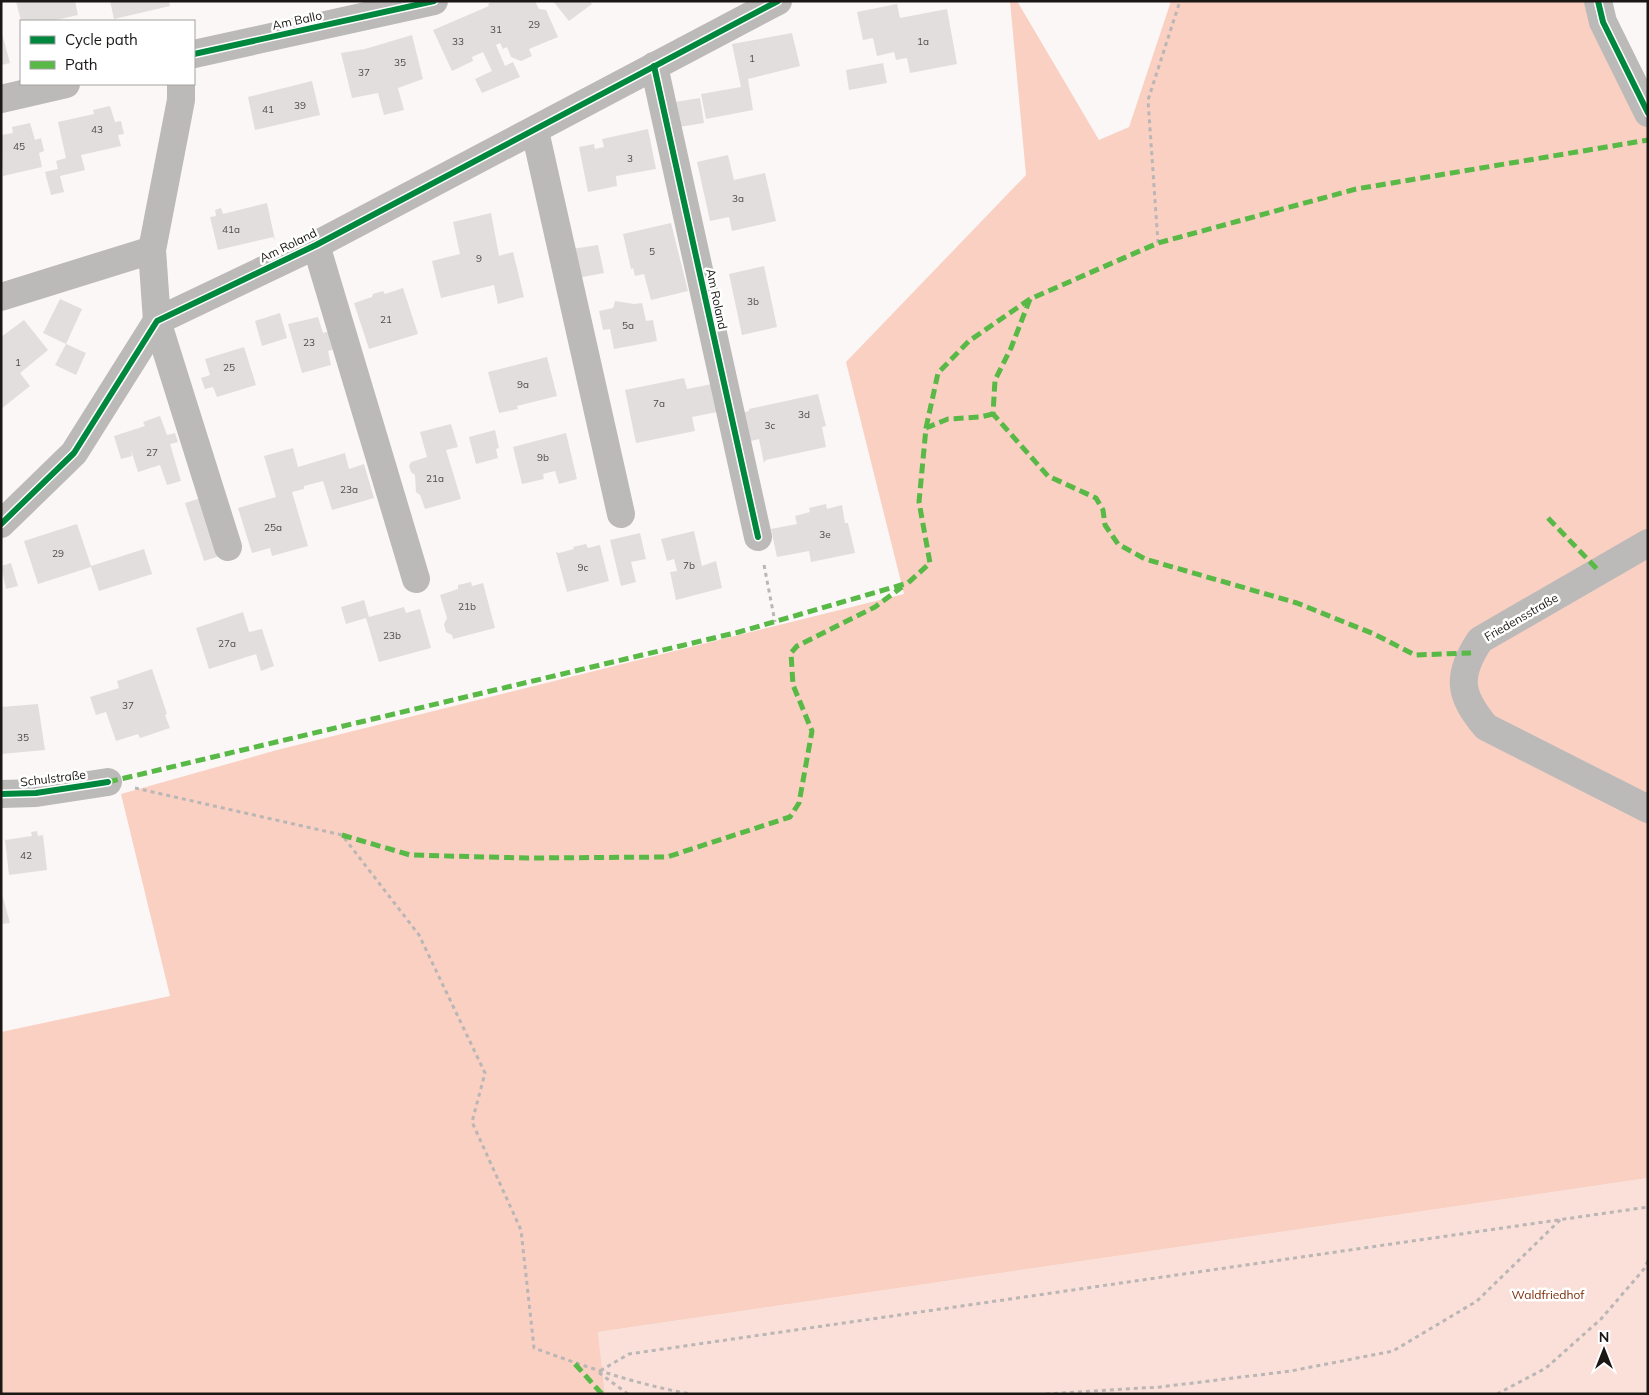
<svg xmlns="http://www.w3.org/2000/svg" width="1649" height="1395" viewBox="0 0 1649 1395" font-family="Mulish,sans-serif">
<rect width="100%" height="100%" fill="#fbf7f6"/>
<!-- green -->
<path fill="#fae0d8" d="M1648 1178V1394H605L598 1332Z"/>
<!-- forest -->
<path fill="#f9d0c2" d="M1010 1H1017L1099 140 1129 127 1171 1H1586L1648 118V1178L598 1332 605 1394H1V1032L170 996 121 794 277 750 904 594 846 362 1026 175Z"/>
<!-- building -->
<g fill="#e2dede">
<path d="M16 1H75L78 15 51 21H21Z"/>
<path d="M110 1H169L170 6 114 19Z"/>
<path d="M493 1H535L539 9 546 10 558 37 529 49 532 56 521 61 511 57 507 47 503 49 500 43 496 45 505 66 513 62 520 77 482 93 475 79 492 71 483 52 472 57 473 61 452 71 433 30 489 6 488 4Z"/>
<path d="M553 1H590L592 4 569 21Z"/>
<path d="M897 4 900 18 947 9 957 64 910 73 907 58 896 60 894 52 877 56 873 38 863 40 857 12Z"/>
<path d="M1 30 10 63 1 65Z"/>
<path d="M792 33 800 66 748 79 753 110 706 119 701 94 741 87 732 44Z"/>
<path d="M412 35 423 79 398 88 404 110 384 115 378 93 352 98 341 53 365 49Z"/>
<path d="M883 63 887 83 849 90 846 70Z"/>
<path d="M312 81 320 115 255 130 248 97Z"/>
<path d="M700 98 704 123 679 127 675 102Z"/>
<path d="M110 106 115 122 121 121 124 134 118 135 121 146 81 155 85 170 60 176 64 192 51 195 45 172 58 169 56 161 66 158 58 122 94 114 93 110Z"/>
<path d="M30 123 35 140 41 138 44 151 39 153 42 167 3 176 1 135 13 133 12 127Z"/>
<path d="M648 129 656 169 616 176 617 186 588 192 579 147 594 144 595 149 604 147 602 139Z"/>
<path d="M728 155 734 180 765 173 776 221 732 231 729 217 710 221 697 162Z"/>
<path d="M267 203 275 240 273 237 218 250 210 217 216 216 215 210 221 208 223 214Z"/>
<path d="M491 213 499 256 513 252 524 297 498 304 494 285 441 298 432 261 460 254 453 222Z"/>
<path d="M671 223 688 291 651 300 644 274 635 276 633 268 631 269 623 234Z"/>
<path d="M598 245 604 273 578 278 572 249Z"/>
<path d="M764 266 777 327 742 335 729 274Z"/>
<path d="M403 288 418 334 369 349 354 303 372 297 373 294 383 291 385 294Z"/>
<path d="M60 299 82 309 66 344 43 333Z"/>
<path d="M615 301 634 304 642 303 646 321 653 320 657 341 614 349 610 329 603 330 599 311 613 308Z"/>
<path d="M280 313 287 338 262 346 255 321Z"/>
<path d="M318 317 323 333 330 331 335 349 328 351 331 365 302 373 288 324Z"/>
<path d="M24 320 48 350 20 373 30 386 1 409V337Z"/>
<path d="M66 344 86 353 76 375 55 365Z"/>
<path d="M244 347 256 385 217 397 213 387 205 389 201 378 210 375 205 359Z"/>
<path d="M547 357 557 396 517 406 518 409 499 413 488 372Z"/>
<path d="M684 378 687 389 712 384 717 412 692 417 695 431 636 443 625 390Z"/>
<path d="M818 394 826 426 822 427 826 447 766 460 764 463 759 439 743 443 737 414 749 411V409Z"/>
<path d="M160 416 167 435 175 433 178 442 170 444 181 481 167 485 160 465 138 472 131 450 132 456 121 459 114 436 145 426 143 422Z"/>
<path d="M451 424 458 447 446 450 461 499 425 509 420 495 416 492 415 475 411 472 409 466 411 462 427 457 420 432Z"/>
<path d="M495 430 499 448 496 449 498 458 476 464 469 437Z"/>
<path d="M566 433 577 479 559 484 555 471 543 474 544 479 522 484 513 447Z"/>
<path d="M293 448 298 467 345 453 349 469 364 464 374 498 332 510 323 481 304 486V489L292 492 308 546 272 556 270 548 252 553 238 508 276 497 264 456Z"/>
<path d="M204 497 223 555 204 561 185 503Z"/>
<path d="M826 504 827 509 842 505 845 523H848L855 553 811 562 809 551 777 557 771 529 797 524 795 516 810 512 809 508Z"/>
<path d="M77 524 91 566 144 549 152 574 99 591 91 567 38 584 24 541Z"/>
<path d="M694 531 702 566 716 561 722 588 676 600 670 572 677 571 674 559 667 561 661 539Z"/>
<path d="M640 533 646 559 631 562 636 582 621 586 610 540Z"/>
<path d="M586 544 588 548 600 545 609 581 567 592 556 552 559 553 574 549 573 547Z"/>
<path d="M11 563 18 586 6 589 1 566Z"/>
<path d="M471 582 472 586 483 583 495 628 453 639 452 635 446 632 444 624 447 618 440 595 458 589V585Z"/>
<path d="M364 600 369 617 404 607 406 613 420 609 431 648 379 662 366 618 346 624 341 607Z"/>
<path d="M243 612 249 632 262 629 274 666 261 671 256 654 209 669 196 628Z"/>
<path d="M152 669 167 714 165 715 170 728 140 738 138 734 116 741 106 712 96 715 90 697 119 688 117 681Z"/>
<path d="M38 704 45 750 1 754V707Z"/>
<path d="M37 831 38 836 43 835 47 870 9 875 5 840 32 836 31 832Z"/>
<path d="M2 894 10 923 1 924V895Z"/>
</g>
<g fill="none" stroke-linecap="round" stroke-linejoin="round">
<!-- path -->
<g stroke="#bab6b5" stroke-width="3" stroke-dasharray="4 4" stroke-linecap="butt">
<path d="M1158 243 1148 100 1180 1"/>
<path d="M764 565 775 622"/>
<path d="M135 788 342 835 419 935 485 1073 472 1122 521 1230 534 1348C586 1367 636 1384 690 1394"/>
<path d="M628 1394 598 1372 629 1354 1648 1207"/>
<path d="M1046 1394 1160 1387 1291 1371 1393 1351 1477 1301 1560 1220"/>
<path d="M1497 1394 1546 1368 1601 1319 1644 1269 1648 1261"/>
</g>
<!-- minor -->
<g stroke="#bbbab9" stroke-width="28">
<path d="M1598 1 1603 22 1648 113"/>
<path d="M194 54 434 1"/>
<path d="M654 66 758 537"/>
<path d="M181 84V100L152 250 157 321 228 547"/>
<path d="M1 99 66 84"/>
<path d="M535 131 621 514"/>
<path d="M316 245 416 579"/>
<path d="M1 297 152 250"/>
<path d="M1 524 74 453 157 321 316 245 778 1"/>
<path d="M1648 543 1480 640C1456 676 1459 695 1486 727L1648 809"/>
<path d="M1 794 36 793 108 782"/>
</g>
<!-- quiet -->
<g stroke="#58b947" stroke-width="5" stroke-dasharray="10 5" stroke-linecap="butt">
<path d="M1030 299 1011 348 995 380 993 414 1048 476 1096 498 1103 510 1105 525 1118 544 1145 559 1297 603 1374 634 1415 655 1471 653"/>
<path d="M926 428 938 373 969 341 1030 299 1158 243 1356 189 1648 140"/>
<path d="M1548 518 1600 572"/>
<path d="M108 782 739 632 908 583 930 563 919 502 926 428 948 419 980 417 993 414"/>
<path d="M342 835 410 855 527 858 667 857 790 817 799 803 812 731 793 685 791 653 797 646 875 607 902 587"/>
<path d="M575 1364 602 1394"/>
</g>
<!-- cycleway casing -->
<g stroke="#fff" stroke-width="9">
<g id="cycleway">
<path d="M1598 1 1603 22 1648 113"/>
<path d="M194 54 434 1"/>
<path d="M654 66 758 537"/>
<path d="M1 524 74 453 157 321 316 245 778 1"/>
<path d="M1 794 36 793 108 782"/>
</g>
</g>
<!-- cycleway -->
<use href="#cycleway" stroke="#00873e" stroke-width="6"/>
</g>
<g text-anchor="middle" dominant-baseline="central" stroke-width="5" stroke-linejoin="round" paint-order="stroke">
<!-- number labels -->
<g font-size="10" fill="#4e4b49">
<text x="534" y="24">29</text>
<text x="496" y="29">31</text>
<text x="458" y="41">33</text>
<text x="923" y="41">1a</text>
<text x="752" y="58">1</text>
<text x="400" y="62">35</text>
<text x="364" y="72">37</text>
<text x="300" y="105">39</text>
<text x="268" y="109">41</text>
<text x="97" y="129">43</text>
<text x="19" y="146">45</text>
<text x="630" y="158">3</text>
<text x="738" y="198">3a</text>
<text x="231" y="229">41a</text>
<text x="652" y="251">5</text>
<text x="479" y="258">9</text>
<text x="753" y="301">3b</text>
<text x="386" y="319">21</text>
<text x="628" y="325">5a</text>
<text x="309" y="342">23</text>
<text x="18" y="362">1</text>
<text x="229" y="367">25</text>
<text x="523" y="384">9a</text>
<text x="659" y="403">7a</text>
<text x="804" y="414">3d</text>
<text x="770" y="425">3c</text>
<text x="152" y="452">27</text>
<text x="543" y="457">9b</text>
<text x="435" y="478">21a</text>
<text x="349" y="489">23a</text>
<text x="273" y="527">25a</text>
<text x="825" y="534">3e</text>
<text x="58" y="553">29</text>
<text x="689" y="565">7b</text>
<text x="583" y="567">9c</text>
<text x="467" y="606">21b</text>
<text x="392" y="635">23b</text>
<text x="227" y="643">27a</text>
<text x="128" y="705">37</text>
<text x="23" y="737">35</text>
<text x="26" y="855">42</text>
</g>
<!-- street labels -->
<g font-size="12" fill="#1a1715" stroke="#fff">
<text transform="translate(297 20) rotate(-12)">Am Ballo</text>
<text transform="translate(288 245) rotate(-26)">Am Roland</text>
<text transform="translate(717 299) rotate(78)">Am Roland</text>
<text transform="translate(1521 617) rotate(-30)">Friedensstraße</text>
<text transform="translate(53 778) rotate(-7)">Schulstraße</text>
</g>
<!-- park labels -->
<g font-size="12" fill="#7c2b07" stroke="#fff">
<text x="1548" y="1294">Waldfriedhof</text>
</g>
</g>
<!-- border -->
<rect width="1649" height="1395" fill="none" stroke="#1a1715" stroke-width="5"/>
<!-- legend -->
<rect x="20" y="20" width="175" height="65" fill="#ffffff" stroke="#a3a2a1"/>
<rect x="30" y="36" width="25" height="8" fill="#00873e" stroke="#a3a2a1"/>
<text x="65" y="45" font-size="15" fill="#1a1715">Cycle path</text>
<rect x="30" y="61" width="25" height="8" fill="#58b947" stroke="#a3a2a1"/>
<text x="65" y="70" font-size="15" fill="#1a1715">Path</text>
<!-- north arrow -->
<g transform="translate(1604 1350)" stroke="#ffffff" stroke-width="4" paint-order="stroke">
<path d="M0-4L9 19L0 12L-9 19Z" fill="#1a1715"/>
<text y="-8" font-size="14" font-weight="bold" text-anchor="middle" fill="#1a1715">N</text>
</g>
</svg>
